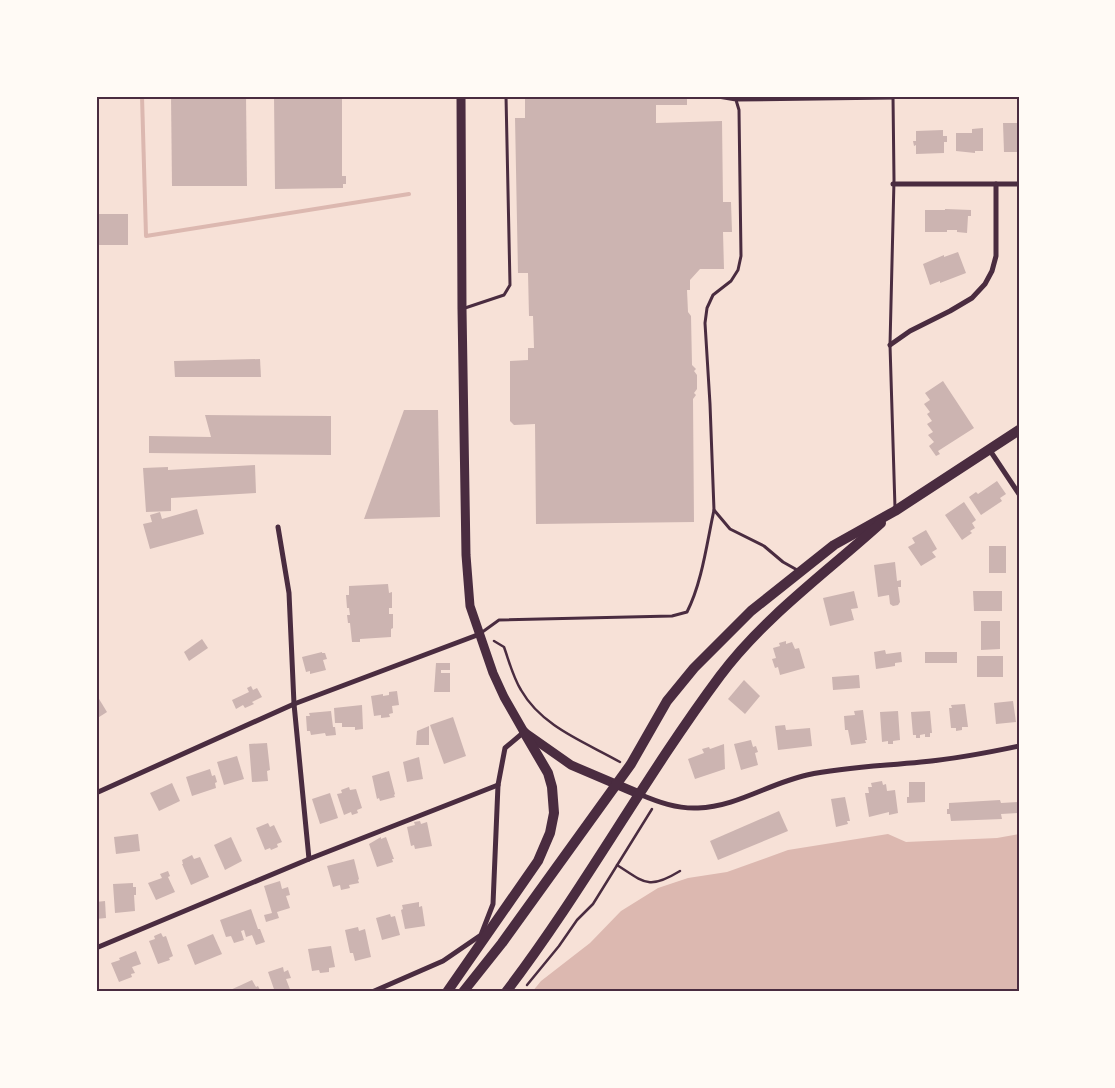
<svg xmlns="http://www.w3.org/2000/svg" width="1115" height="1088" viewBox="0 0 1115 1088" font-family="Bitter,serif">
<rect width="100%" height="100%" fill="#f7e1d7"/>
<!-- water -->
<path fill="#dcb8b0" d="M888 834 906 842 997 838 1019 834V992H532L541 981 590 943 621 911 658 888 688 878 727 872 788 850Z"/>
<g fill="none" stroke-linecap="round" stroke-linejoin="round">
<!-- stream -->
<path stroke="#dcb8b0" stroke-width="4" d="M142 96 146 236 409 194"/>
</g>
<!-- building -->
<g fill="#ccb4b1">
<path d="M171 96H246L247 186H172Z"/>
<path d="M274 96H342V176H346V184H343V188L275 189Z"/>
<path d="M525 96H687V105H656V123L722 121 723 202H731L732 232H723L724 269H700L690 280V290H687L688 312 691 316 692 365 696 369 694 371 697 375V389L694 393 696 395 693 399 694 522 536 524 535 424 514 425 510 421V361L528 360V348H534L533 316H529L528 273H518L515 118H525Z"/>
<path d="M1003 123H1019L1018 152H1004Z"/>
<path d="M983 128V151H975V153L956 151V133H972V129Z"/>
<path d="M943 130V136H947V142H944V153L916 154V145L914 146 913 141H916V131Z"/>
<path d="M945 209 971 210V216H968L967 233 957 232V230H947V232H925V210H945Z"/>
<rect x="96" y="214" width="32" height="31"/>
<path d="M958 252 966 273 940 283V281L930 285 923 264 944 255V257Z"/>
<path d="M260 359 261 377H175L174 361Z"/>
<path d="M943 381 974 428 938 451 940 454 936 456 929 446 934 442 928 435 933 432 927 424 932 421 927 414 930 412 924 404 930 400 925 393Z"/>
<path d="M404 410H438L440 517 364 519Z"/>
<path d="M205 415 331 416V455L149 453V436L211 437Z"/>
<path d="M255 465 256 493 171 498V511L146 512 143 468 168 467V470Z"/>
<path d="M997 481 1006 494 1000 498 1002 501 981 515 969 497 976 492 978 494Z"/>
<path d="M964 502 976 520 972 523 975 528 970 531 972 533 962 540 945 515Z"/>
<path d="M197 509 204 534 150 549 143 524 152 522 150 515 160 512 162 519Z"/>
<path d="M926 530 937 549 932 552 936 557 921 566 908 547 915 543 912 538Z"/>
<rect x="989" y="546" width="17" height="27"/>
<path d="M895 562 897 581 901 580V587H898L900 602 898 605 893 606 890 604 889 595 878 597 874 565Z"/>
<path d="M388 584 389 593 392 592V608H389V614H393V628L391 629V637L360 639V642H352L350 623H348L347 615H350L349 608H347L346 595H349V586Z"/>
<path d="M854 591 858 608 851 609 854 620 830 626 823 598Z"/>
<path d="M973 591H1002V611H974Z"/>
<path d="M981 621H1000V649L981 650Z"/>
<path d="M202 639 208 648 189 661 184 652Z"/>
<path d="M786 641V644L792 642 795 649 799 648 805 668 780 675 778 667 775 668 772 659 776 658 773 648 780 646 779 643Z"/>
<path d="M885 650 886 654 901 652 902 662 895 663V666L876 669 874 652Z"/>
<path d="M322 652V653H325L327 659 323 660 326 670 310 674V671L306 672 302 657Z"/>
<rect x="925" y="652" width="32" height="11"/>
<rect x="977" y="656" width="26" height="21"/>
<path d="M436 663H450V670H441V673H450V692H434Z"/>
<path d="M859 675 860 688 833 690 832 677Z"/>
<path d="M744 680 760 696 745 714 728 699Z"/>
<path d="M251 686 253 690 257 688 262 697 252 702 254 704 245 708 243 705 236 709 232 700 249 692 247 688Z"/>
<path d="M397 691 399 705 392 706 393 713 389 714 390 717 381 718V715L374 716 371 696 383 694V696L389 695V692Z"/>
<path d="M96 694 107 712 96 719Z"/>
<path d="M1013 701 1016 722 996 724 994 703Z"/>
<path d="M965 704 968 727H962V730L956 731V728H951L949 708H952L951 705Z"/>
<path d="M362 705 363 729 355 730V727H342V723H335L334 708Z"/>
<path d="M863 710 867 740H865L866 743 851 745 848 730H845L844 716 855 715 854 711Z"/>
<path d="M331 711 333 727H335L336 735 326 736 325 733 311 735 310 731H307L306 716H310L309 713Z"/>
<path d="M898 711 900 740 893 741V744H888V741L882 742 880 712Z"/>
<path d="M930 711 932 733H930V737H925V734L920 735V738H916V735H913L911 712Z"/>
<path d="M453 717 466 756 444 764 430 725Z"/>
<path d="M785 725 786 730 810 728 812 746 778 750 775 726Z"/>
<path d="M429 726V745H416L417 731Z"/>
<path d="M751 740 753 747 756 746 758 752 755 753 758 765 741 770 734 744Z"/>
<path d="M267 743 270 770 267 771 268 781 252 782 249 744Z"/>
<path d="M724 744 725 769 695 779 688 759 704 753 702 749 709 747 710 749Z"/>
<path d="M237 756 244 779 224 785 217 762Z"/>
<path d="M419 757 423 779 407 782 403 762Z"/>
<path d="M210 769 212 776 215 775 217 782 215 783 216 788 192 796 186 777Z"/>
<path d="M389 771 395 794 394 795 395 797 380 801 379 798 377 799 372 776Z"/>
<path d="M882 781 883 785 886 784 887 791 895 790 898 813 889 815V812L869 817 865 793H869L868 787H872L871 783Z"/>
<path d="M909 782H925V802L907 803V797H909Z"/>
<path d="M172 783 180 801 159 811 150 793Z"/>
<path d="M349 787 350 790 356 789 362 808 357 810 358 813 352 815 351 812 344 815 337 794 342 793 341 790Z"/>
<path d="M330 793 338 818 320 824 312 799Z"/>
<path d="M845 797 850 821H847L848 824 836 827 831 799Z"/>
<path d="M1000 800 1001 803 1019 802V813L1001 814 1002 819 951 821 950 814H947V809H949V803Z"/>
<path d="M779 811 788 831 718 860 710 841Z"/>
<path d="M420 821 421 824 427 822 432 846 415 849 414 845 411 846 407 827 415 825 414 822Z"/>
<path d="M268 823 270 827 274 825 282 842 277 844 278 847 271 850 270 848 265 850 256 828Z"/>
<path d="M138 834 140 851 116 854 114 837Z"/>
<path d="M231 837 242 861 225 870 214 845Z"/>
<path d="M381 837V839L386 837 394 859H392L393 862 377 867 369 844Z"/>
<path d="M192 855 194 859 200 857 209 877 191 885 182 864H183L182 860Z"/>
<path d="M354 859 359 879 358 880 359 883 349 885 350 888 341 890 340 885 333 887 327 866Z"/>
<path d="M168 871 170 876 168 877 175 892 156 900 148 883 162 878 160 874Z"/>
<path d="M280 881 282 889 288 887 290 895 286 896 290 908 277 912 279 918 266 922 264 915 272 913 264 886Z"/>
<path d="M133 883V887H136V895H134L135 911 115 913 113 884Z"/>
<path d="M105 901 106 918 96 919V902Z"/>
<path d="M419 902V907L422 906 425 926 405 929 401 910 403 909 402 905Z"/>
<path d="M251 909 258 929H260L265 942 256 945 252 935 246 937 244 930 241 931 244 940 234 943 231 936 226 937 220 920Z"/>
<path d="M390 914 391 917 395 916 400 935 382 940 376 918Z"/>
<path d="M358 927 359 931 365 929 371 957 355 961 353 953H350L345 930Z"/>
<path d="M161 933 163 937 166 936 173 956 169 958 170 960 158 964 149 941 155 939 154 936Z"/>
<path d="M213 934 222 954 195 965 187 945Z"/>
<path d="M331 946 335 967 329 968V972L320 973 319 970 312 971 308 949Z"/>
<path d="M136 951 141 964 132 967 135 973 131 974 132 977 119 982 111 963 120 960 119 958Z"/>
<path d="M283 967 284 972 288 970 291 978 286 979 291 992H275L268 972Z"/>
<path d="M252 980 256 987 258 986 260 990 258 992H226Z"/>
</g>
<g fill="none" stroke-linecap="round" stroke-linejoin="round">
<!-- path -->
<g stroke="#4a2c40" stroke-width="2.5">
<path d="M494 641 504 647C509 661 513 677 521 690 542 727 585 742 620 762"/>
<path d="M617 865C645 883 649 890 680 871"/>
<path d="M527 985 559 946 577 920 593 904 652 809"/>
</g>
<!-- service -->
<g stroke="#4a2c40" stroke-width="3">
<path d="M712 96 736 100 739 110 741 256 738 270 731 281 713 295 707 308 705 323 710 404 714 510 730 529 764 546 783 562 799 571"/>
<path d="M893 96 894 180 890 345 895 508"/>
<path d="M736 100 893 98"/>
<path d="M465 308 504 295 510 285 506 96"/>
<path d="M481 633 499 620 672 616 687 612C702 583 707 542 714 510"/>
</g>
<!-- minor -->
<g stroke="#4a2c40" stroke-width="5">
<path d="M893 184H1019"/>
<path d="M890 345 910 331 950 311 972 298 985 284 992 271 996 256V184"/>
<path d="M989 449 1019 494"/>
<path d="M278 527 289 593 294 704 309 859"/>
<path d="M96 793 294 704 480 634"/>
<path d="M639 794C658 802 677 809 698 808 736 807 770 783 807 775 844 767 883 766 921 762 954 759 986 753 1019 746"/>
<path d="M96 948 309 859 498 785"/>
<path d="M372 992 443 961 481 935 493 904 498 785 505 748 524 732"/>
</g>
<!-- secondary -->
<path stroke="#4a2c40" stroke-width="9" d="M461 96 462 309 466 555 470 606 493 673 504 697 524 732 571 765 639 794"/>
<!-- primary -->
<g stroke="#4a2c40" stroke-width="10">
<path d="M447 992 538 861 550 833 554 813 552 787 548 773 524 732"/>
<path d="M463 992 502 943 631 764 667 701 694 668 751 611 834 545 895 511 1019 430"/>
<path d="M506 992C583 891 644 778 720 676 764 617 827 572 881 523"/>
</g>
</g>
<!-- border -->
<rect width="1115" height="1088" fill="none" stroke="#fffaf5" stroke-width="195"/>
<rect x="98" y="98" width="920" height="892" fill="none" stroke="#4a2c40" stroke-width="2"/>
</svg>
